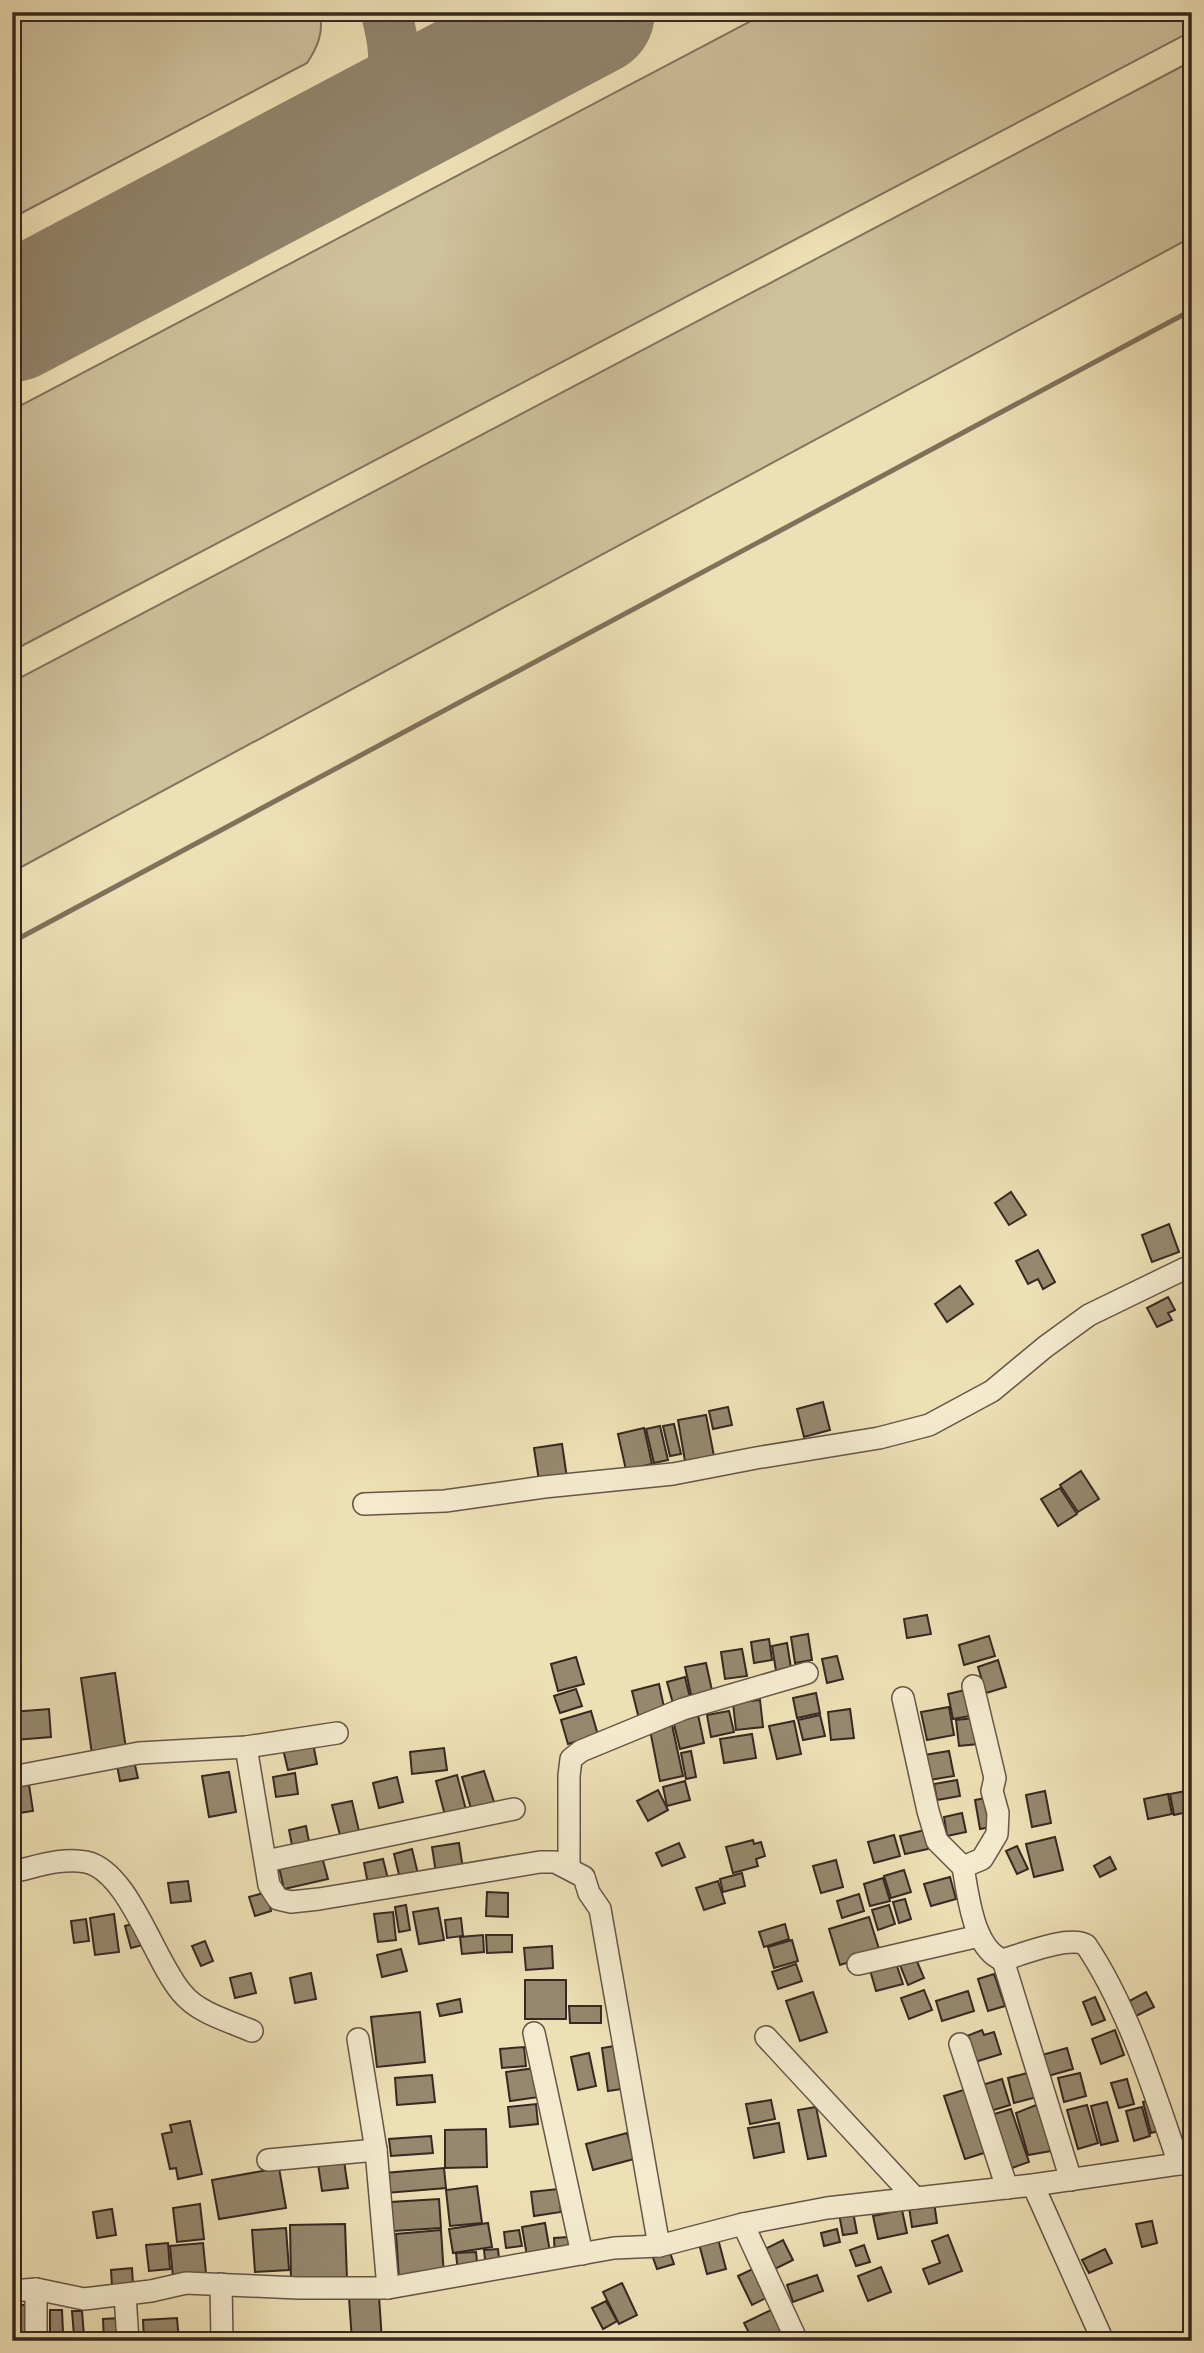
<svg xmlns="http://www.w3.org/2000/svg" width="1204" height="2353" viewBox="0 0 1204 2353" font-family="'Gentium Book Plus',serif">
<rect width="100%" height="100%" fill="#eee0b5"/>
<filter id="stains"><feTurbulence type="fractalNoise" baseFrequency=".00286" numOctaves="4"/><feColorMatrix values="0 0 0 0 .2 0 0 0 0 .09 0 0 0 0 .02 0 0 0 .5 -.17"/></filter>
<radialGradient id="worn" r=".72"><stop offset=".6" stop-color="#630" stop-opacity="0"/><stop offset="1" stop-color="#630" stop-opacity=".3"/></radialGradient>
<!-- green -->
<g fill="#cfc19c" stroke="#83745f" stroke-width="2">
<path d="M12 12H319C325 31 317 48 307 63L12 218Z"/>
<path d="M768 12H1192V31L12 651V410Z"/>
<path d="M1192 61V237L12 872V682Z"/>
</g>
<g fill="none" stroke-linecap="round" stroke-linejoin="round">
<!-- stream -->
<path stroke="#80715c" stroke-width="5" d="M12 942 1192 310"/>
<!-- taxiway -->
<g stroke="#92846c" stroke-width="51">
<path d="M537 41 576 12"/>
<path d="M343 143C390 98 404 77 386 12"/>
</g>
<!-- runway -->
<path stroke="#92846c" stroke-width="128" d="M12 318 591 12"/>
</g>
<!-- building -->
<g fill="#96886e" stroke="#372822" stroke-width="2">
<path d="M1011 1192 1026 1215 1009 1225 995 1203Z"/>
<path d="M1169 1224 1179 1252 1152 1262 1142 1235Z"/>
<path d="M1038 1250 1055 1282 1043 1289 1038 1279 1028 1284 1016 1261Z"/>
<path d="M960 1286 973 1304 947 1322 935 1304Z"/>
<path d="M1168 1297 1175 1310 1168 1313 1172 1320 1157 1327 1147 1308Z"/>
<path d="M823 1402 830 1430 804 1437 797 1409Z"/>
<path d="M728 1407 732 1425 713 1429 709 1411Z"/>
<path d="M706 1415 714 1456 685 1461 678 1420Z"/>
<path d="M674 1424 681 1454 670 1456 663 1426Z"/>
<path d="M660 1426 668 1460 654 1463 646 1429Z"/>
<path d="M644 1428 652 1464 626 1470 618 1434Z"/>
<path d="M562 1444 567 1478 539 1481 534 1448Z"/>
<path d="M1081 1471 1099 1499 1078 1512 1060 1485Z"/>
<path d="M1060 1488 1077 1514 1058 1526 1041 1499Z"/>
<path d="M927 1615 931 1634 907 1638 904 1619Z"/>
<path d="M808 1634 812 1660 795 1663 791 1637Z"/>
<path d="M989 1636 995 1656 964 1665 959 1645Z"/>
<path d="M769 1639 772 1660 754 1663 751 1642Z"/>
<path d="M787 1643 791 1668 776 1671 772 1646Z"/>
<path d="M742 1649 747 1676 725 1679 721 1652Z"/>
<path d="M837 1656 843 1679 827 1683 822 1659Z"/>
<path d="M576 1657 584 1684 558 1691 551 1664Z"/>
<path d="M998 1660 1006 1687 986 1693 978 1667Z"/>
<path d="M706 1663 713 1695 692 1699 685 1667Z"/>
<path d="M115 1673 126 1749 92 1754 81 1678Z"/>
<path d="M685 1677 691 1702 674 1707 667 1682Z"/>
<path d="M659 1684 665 1712 639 1719 632 1691Z"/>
<path d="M576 1689 582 1706 560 1713 554 1696Z"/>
<path d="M965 1690 970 1716 953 1719 948 1694Z"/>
<path d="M816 1693 820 1713 797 1718 793 1698Z"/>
<path d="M760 1700 763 1727 736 1730 733 1703Z"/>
<path d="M949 1707 954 1735 927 1740 921 1712Z"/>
<path d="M49 1709 51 1737 15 1740 12 1712Z"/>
<path d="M850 1709 854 1738 831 1740 828 1712Z"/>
<path d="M697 1710 704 1743 680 1749 672 1716Z"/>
<path d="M591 1711 598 1735 568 1744 561 1720Z"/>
<path d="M729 1711 734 1732 711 1737 707 1715Z"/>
<path d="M820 1715 825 1736 803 1740 798 1720Z"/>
<path d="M975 1718 978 1744 959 1746 956 1720Z"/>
<path d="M794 1721 801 1754 777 1759 769 1726Z"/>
<path d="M672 1725 683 1776 660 1781 650 1730Z"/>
<path d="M752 1734 756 1758 724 1763 720 1739Z"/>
<path d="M313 1743 317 1764 288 1770 283 1749Z"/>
<path d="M444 1748 447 1770 412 1774 410 1752Z"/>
<path d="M691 1751 696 1777 686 1779 681 1753Z"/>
<path d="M949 1751 954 1776 929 1780 924 1755Z"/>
<path d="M133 1757 138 1778 120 1781 116 1760Z"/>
<path d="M484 1771 495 1805 472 1812 462 1777Z"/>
<path d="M229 1772 236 1812 209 1817 202 1776Z"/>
<path d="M295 1773 298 1794 276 1797 273 1777Z"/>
<path d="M457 1775 467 1814 446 1819 436 1781Z"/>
<path d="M397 1777 403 1802 379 1808 373 1783Z"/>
<path d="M28 1778 33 1811 12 1814V1781Z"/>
<path d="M957 1780 960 1796 937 1800 934 1784Z"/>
<path d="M685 1781 690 1800 667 1806 663 1787Z"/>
<path d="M658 1790 668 1810 648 1821 637 1801Z"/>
<path d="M1191 1790 1192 1811 1174 1815 1170 1794Z"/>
<path d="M1045 1791 1051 1823 1032 1827 1026 1795Z"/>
<path d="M1168 1794 1172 1814 1148 1819 1144 1799Z"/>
<path d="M985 1798 991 1827 980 1829 975 1800Z"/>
<path d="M352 1801 359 1831 340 1835 332 1805Z"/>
<path d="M962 1813 966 1832 947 1836 944 1817Z"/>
<path d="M306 1826 310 1847 293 1850 289 1830Z"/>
<path d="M933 1828 937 1847 905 1854 900 1836Z"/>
<path d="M894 1835 900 1856 874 1863 868 1842Z"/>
<path d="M1055 1837 1063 1870 1034 1877 1026 1844Z"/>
<path d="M753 1840 754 1844 761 1842 765 1856 756 1859 758 1866 733 1873 726 1847Z"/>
<path d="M459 1843 463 1869 436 1873 432 1847Z"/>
<path d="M679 1843 685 1857 662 1866 656 1853Z"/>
<path d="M1017 1846 1028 1869 1017 1874 1006 1851Z"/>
<path d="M412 1849 418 1874 400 1879 394 1854Z"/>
<path d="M321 1853 328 1879 284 1889 278 1863Z"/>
<path d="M1110 1857 1116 1869 1100 1877 1094 1866Z"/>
<path d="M383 1859 388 1879 368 1884 364 1863Z"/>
<path d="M836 1860 843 1887 821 1893 813 1866Z"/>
<path d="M904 1870 911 1892 891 1898 884 1876Z"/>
<path d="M742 1873 745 1886 723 1892 720 1879Z"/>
<path d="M950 1877 956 1899 931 1906 924 1884Z"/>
<path d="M883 1878 890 1901 870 1906 864 1884Z"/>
<path d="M188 1881 191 1901 171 1903 168 1883Z"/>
<path d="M718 1881 725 1903 704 1910 696 1888Z"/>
<path d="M267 1892 271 1911 255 1916 249 1897Z"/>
<path d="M487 1892 508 1893V1917L486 1916Z"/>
<path d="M859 1894 864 1911 842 1918 837 1901Z"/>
<path d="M905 1899 911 1919 899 1923 893 1902Z"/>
<path d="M406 1905 410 1930 399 1932 395 1907Z"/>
<path d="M889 1905 895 1924 878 1930 872 1910Z"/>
<path d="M438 1908 444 1940 419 1944 413 1912Z"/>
<path d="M393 1912 396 1940 378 1942 374 1914Z"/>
<path d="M114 1914 119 1952 95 1955 90 1918Z"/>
<path d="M869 1917 880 1952 840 1965 829 1929Z"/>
<path d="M461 1918 463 1936 447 1938 445 1920Z"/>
<path d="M86 1919 89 1941 74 1943 71 1921Z"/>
<path d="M139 1922 146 1944 131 1948 125 1926Z"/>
<path d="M785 1924 789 1939 764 1947 759 1932Z"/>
<path d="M483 1935 484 1952 462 1954 460 1937Z"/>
<path d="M486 1935H512V1952L487 1953Z"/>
<path d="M792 1940 798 1961 774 1968 768 1947Z"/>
<path d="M205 1941 213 1961 201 1966 192 1946Z"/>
<path d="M552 1946 553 1968 526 1970 524 1948Z"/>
<path d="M401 1949 407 1971 382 1977 377 1955Z"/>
<path d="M916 1959 924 1978 908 1985 900 1965Z"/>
<path d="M896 1963 903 1984 876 1991 870 1970Z"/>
<path d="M796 1964 802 1981 778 1989 772 1972Z"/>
<path d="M251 1973 256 1993 235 1998 230 1978Z"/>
<path d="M311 1973 316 1999 295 2003 290 1978Z"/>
<path d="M994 1974 1005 2006 988 2011 978 1979Z"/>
<rect x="525" y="1980" width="41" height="39"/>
<path d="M924 1990 932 2010 909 2019 901 1998Z"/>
<path d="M968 1991 974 2011 942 2021 936 2001Z"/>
<path d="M813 1992 827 2032 800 2041 786 2001Z"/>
<path d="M1146 1992 1154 2007 1130 2019 1122 2005Z"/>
<path d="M1095 1997 1105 2020 1092 2025 1083 2002Z"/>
<path d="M460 1999 462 2012 440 2016 437 2004Z"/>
<path d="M569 2006H601V2023H570Z"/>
<path d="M420 2012 425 2062 377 2067 371 2017Z"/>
<path d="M982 2030 984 2035 994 2032 1001 2054 975 2062 967 2036Z"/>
<path d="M1115 2030 1124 2055 1101 2064 1092 2039Z"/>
<path d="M621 2045 628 2088 608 2091 602 2048Z"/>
<path d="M524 2047 526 2066 502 2068 500 2049Z"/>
<path d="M1067 2048 1073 2069 1048 2076 1042 2055Z"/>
<path d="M589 2053 596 2086 578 2090 571 2057Z"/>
<path d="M535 2068 539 2097 510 2101 506 2072Z"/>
<path d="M1031 2072 1037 2097 1014 2103 1008 2078Z"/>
<path d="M1080 2073 1086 2096 1064 2102 1058 2078Z"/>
<path d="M432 2075 435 2102 397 2105 395 2078Z"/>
<path d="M1002 2079 1010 2105 987 2112 979 2086Z"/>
<path d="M1127 2079 1134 2104 1119 2108 1111 2083Z"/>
<path d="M967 2089 987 2152 965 2159 944 2096Z"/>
<path d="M1155 2099 1163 2130 1151 2133 1143 2102Z"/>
<path d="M771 2100 775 2119 750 2124 746 2104Z"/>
<path d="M1107 2102 1118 2141 1101 2145 1091 2106Z"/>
<path d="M1041 2103 1057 2150 1028 2155 1016 2113Z"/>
<path d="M536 2104 538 2124 510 2127 508 2107Z"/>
<path d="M1087 2105 1098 2143 1078 2149 1067 2110Z"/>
<path d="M816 2107 826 2156 808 2159 798 2110Z"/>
<path d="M1142 2107 1150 2136 1134 2141 1126 2111Z"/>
<path d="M1011 2109 1029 2162 1006 2170 988 2116Z"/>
<path d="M190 2121 202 2174 178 2179 176 2168 170 2169 162 2134 172 2132 170 2125Z"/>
<path d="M779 2123 784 2152 754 2158 748 2128Z"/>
<path d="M486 2129 487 2167 445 2168V2130Z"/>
<path d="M627 2133 634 2159 593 2170 586 2144Z"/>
<path d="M431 2136 433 2153 391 2156 389 2139Z"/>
<path d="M344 2161 348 2188 322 2191 318 2164Z"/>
<path d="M279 2168 286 2208 219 2219 212 2180Z"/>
<path d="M444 2168 446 2188 386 2193 384 2173Z"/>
<path d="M477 2186 482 2223 450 2226 446 2190Z"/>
<path d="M558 2189 561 2212 534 2216 531 2192Z"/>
<path d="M439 2199 441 2228 393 2231 391 2202Z"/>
<path d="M934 2202 937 2223 912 2227 909 2207Z"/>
<path d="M200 2204 204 2239 177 2242 173 2208Z"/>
<path d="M112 2209 116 2235 97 2238 93 2212Z"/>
<path d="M902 2210 907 2233 878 2239 873 2216Z"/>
<path d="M853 2212 857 2233 843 2235 839 2214Z"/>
<path d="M1152 2221 1157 2243 1142 2247 1136 2224Z"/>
<path d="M488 2223 492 2247 453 2253 449 2229Z"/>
<path d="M545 2223 550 2252 527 2256 522 2227Z"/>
<path d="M345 2224 347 2279 291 2280 290 2225Z"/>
<path d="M286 2228 289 2270 255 2272 252 2230Z"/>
<path d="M837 2229 840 2242 824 2246 821 2233Z"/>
<path d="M441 2230 444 2276 399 2279 396 2234Z"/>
<path d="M519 2230 522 2246 506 2248 504 2232Z"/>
<path d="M717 2235 726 2269 707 2274 698 2240Z"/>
<path d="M948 2235 962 2271 929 2284 923 2269 940 2263 932 2241Z"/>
<path d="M568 2237 570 2255 555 2257 554 2238Z"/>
<path d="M783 2240 793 2260 773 2270 763 2250Z"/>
<path d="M168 2243 170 2269 149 2271 146 2245Z"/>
<path d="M203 2243 206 2273 173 2277 170 2246Z"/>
<path d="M864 2245 870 2262 856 2266 850 2250Z"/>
<path d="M668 2247 674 2264 657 2269 651 2252Z"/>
<path d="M498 2249 500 2268 486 2269 484 2250Z"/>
<path d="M1105 2249 1112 2263 1089 2273 1082 2260Z"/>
<path d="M476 2252 478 2271 458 2273 456 2253Z"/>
<path d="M757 2267 772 2295 752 2305 738 2276Z"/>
<path d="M881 2267 891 2292 868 2301 858 2276Z"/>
<path d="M132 2268 133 2284 112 2286 111 2270Z"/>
<path d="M817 2275 823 2291 793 2302 787 2285Z"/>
<path d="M622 2283 637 2315 619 2324 603 2292Z"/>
<path d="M379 2296 382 2341H352L349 2298Z"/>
<path d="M606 2301 617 2321 603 2329 592 2308Z"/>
<rect x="12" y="2305" width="18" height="36"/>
<path d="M775 2308 791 2341 752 2339 744 2323Z"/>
<path d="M50 2310H62L63 2332 50 2333Z"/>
<path d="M72 2311H82L84 2336H74Z"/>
<path d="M120 2318 121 2341H104L103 2319Z"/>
<path d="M177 2318 179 2341H144L143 2320Z"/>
</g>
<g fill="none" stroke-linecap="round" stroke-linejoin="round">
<!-- minor casing -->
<g stroke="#655647" stroke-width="24">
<g id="minor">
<path d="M364 1504 445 1501 544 1487 673 1474 756 1458 879 1438 929 1425 992 1391 1045 1347 1089 1315 1192 1265"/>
<path d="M973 1686 995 1778 992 1791 998 1813 997 1834 982 1859 963 1867C968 1894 973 1949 1003 1960 1023 1954 1069 1935 1086 1945 1128 2007 1155 2094 1179 2164"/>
<path d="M903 1698 928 1811 937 1841 963 1867"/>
<path d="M246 1747 269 1885 278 1899 291 1902 319 1899 540 1862H555L584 1877 589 1893 600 1909 659 2246"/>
<path d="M12 1777 139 1753 246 1747 337 1733"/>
<path d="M266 1861 514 1809"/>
<path d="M569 1868V1776L571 1759 581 1751 683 1709 807 1673"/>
<path d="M12 1872C36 1867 62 1857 86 1862 129 1871 154 1961 182 1993 198 2013 229 2021 252 2031"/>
<path d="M1003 1960 1071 2180"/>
<path d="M858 1964 979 1936"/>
<path d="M534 2033 582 2254"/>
<path d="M766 2037 915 2198"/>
<path d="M358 2039 376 2150 388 2288"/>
<path d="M960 2044 1007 2188"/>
<path d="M268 2160 376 2150"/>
<path d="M1033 2185 1103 2341"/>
<path d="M743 2224 797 2341"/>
<path d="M221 2284 222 2341"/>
<path d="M12 2291 36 2289 84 2299 151 2291 186 2283 298 2288H388L614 2248 659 2246 743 2224 827 2208 1033 2185 1192 2162"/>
<path d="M125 2295 128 2341"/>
<path d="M36 2341V2289"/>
</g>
</g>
<!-- minor -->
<use href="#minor" stroke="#f4ebcf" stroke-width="21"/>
</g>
<!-- margin -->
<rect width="1204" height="2353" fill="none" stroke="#eee0b5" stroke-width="42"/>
<rect x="14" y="14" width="1176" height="2325" fill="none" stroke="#372822" stroke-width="3.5"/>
<rect x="21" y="21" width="1162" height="2311" fill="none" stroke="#372822" stroke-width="2"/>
<rect width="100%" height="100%" filter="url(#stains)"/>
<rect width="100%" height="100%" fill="url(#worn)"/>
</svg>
